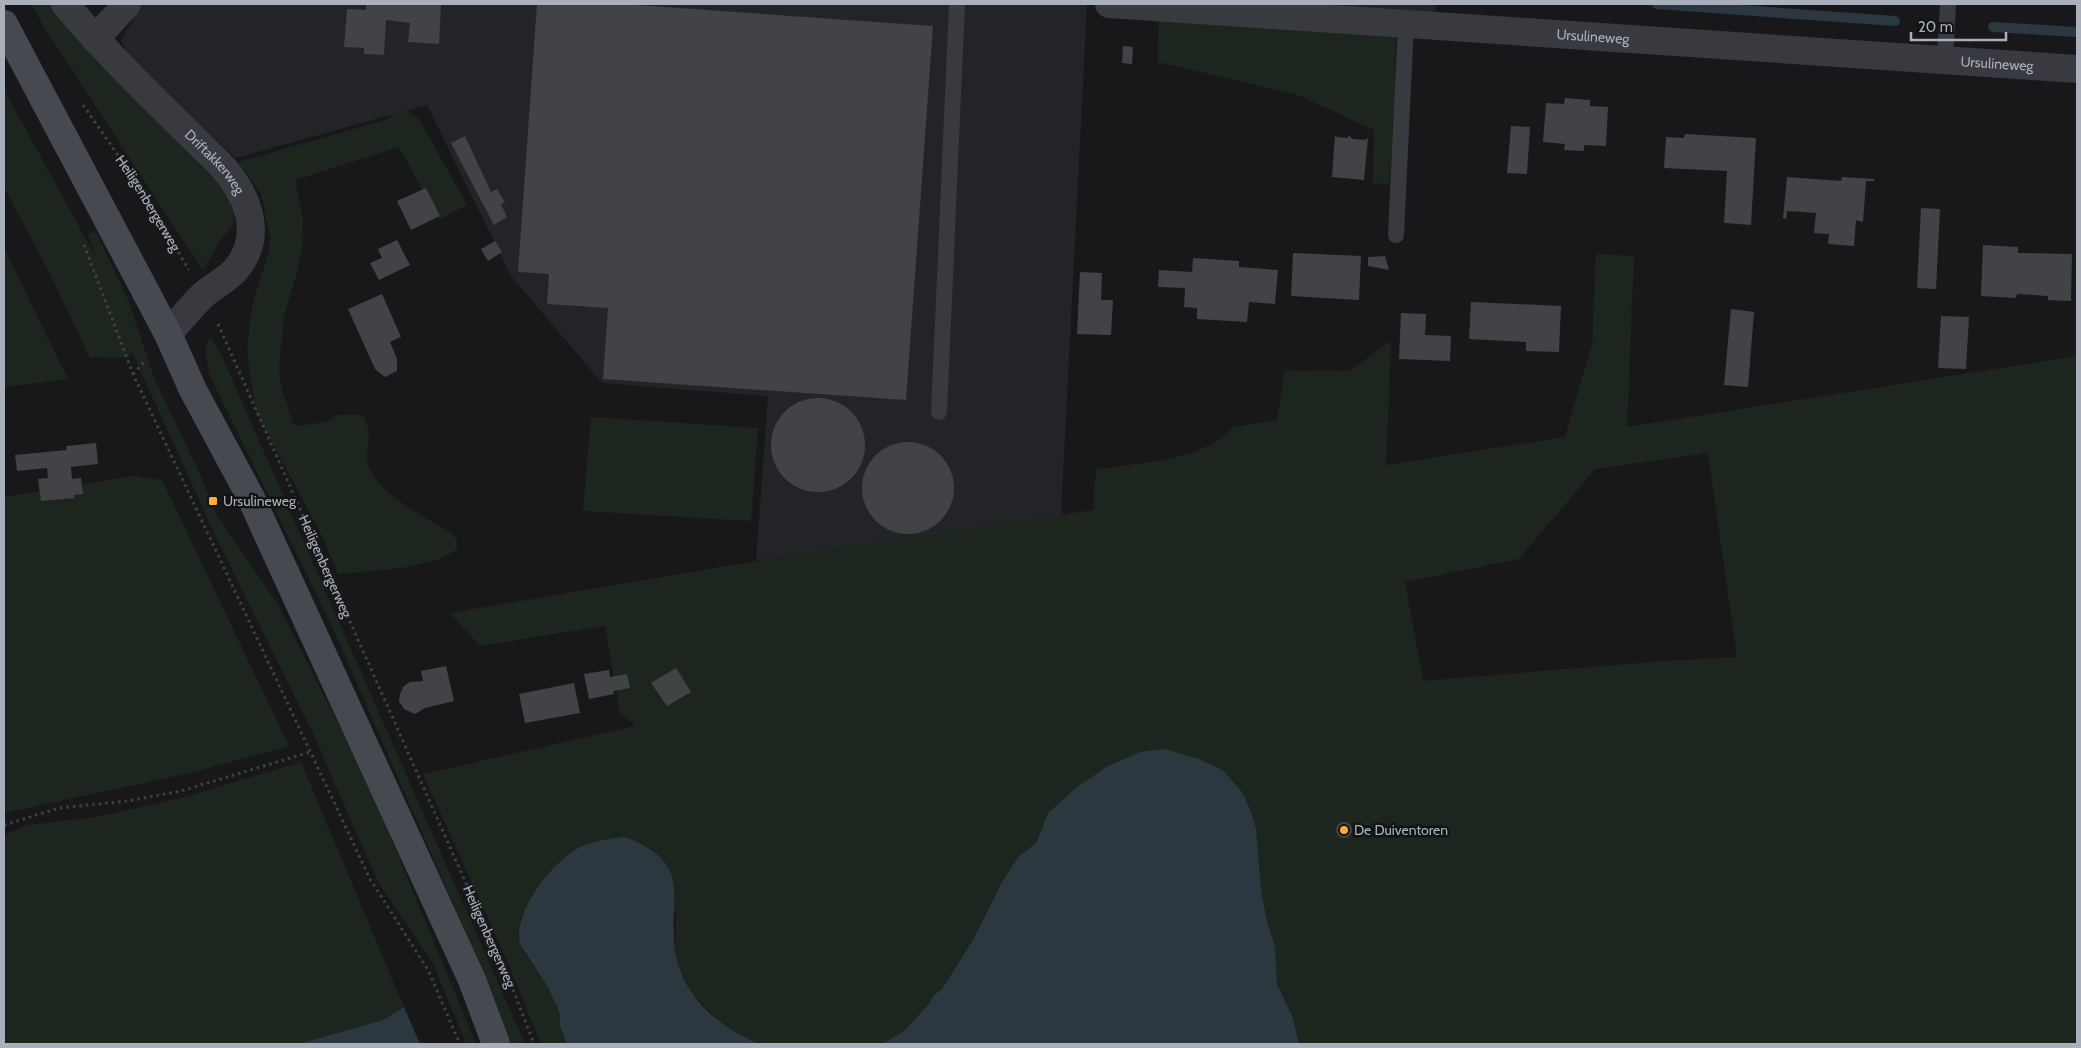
<svg xmlns="http://www.w3.org/2000/svg" width="2081" height="1048" viewBox="0 0 2081 1048" font-family="Cabin,sans-serif">
<rect width="100%" height="100%" fill="#18181a"/>
<!-- built -->
<g fill="#232427">
<path d="M142 4H1087L1061 516 756 561 768 396 602 383 511 276 427 105 236 158 131 62 121 40Z"/>
<path d="M1296 4H1436L1435 13Z"/>
</g>
<!-- green -->
<g fill="#1d261e" fill-rule="evenodd">
<path d="M31 4H55L219 179 233 207 234 224 220 240 203 271 44 27Z"/>
<path d="M1159 19 1396 37 1394 135 1389 185 1373 183 1374 130 1298 95 1158 62Z"/>
<path d="M4 90 97 259 88 234 96 232 130 304 154 378 200 474 216 514 277 603 367 780 476 1044H466L433 963 378 882 310 727 215 535 132 352 128 357 90 358 49 272 4 187Z"/>
<path d="M405 110 419 119 467 205 439 220 399 147 295 180 303 218 302 246 297 273 284 316 279 368 281 386 293 424 297 426 326 422 338 415H363C376 436 362 450 369 467 379 495 428 519 452 533L457 541V549C431 570 372 570 338 574L321 534 256 412 247 352 252 306 269 251 270 237 261 193 238 162 382 121Z"/>
<path d="M4 248 68 379 4 387Z"/>
<path d="M1596 254 1634 256 1627 427 2077 356V1044H1299L1293 1018 1277 984 1275 946 1267 922 1261 889 1256 828 1250 809 1242 792 1224 771 1199 759 1106 767 1076 788 1048 813 1036 843 1018 857 985 913 971 943 942 989 933 996 929 1004 903 1032 881 1044H760L741 1036 724 1026 691 992 679 967 675 949 676 912 534 893 521 917 518 937 524 951 548 987 560 1014V1026L567 1044H541L508 963 423 774 636 726 620 713 605 626 480 646 450 613 756 561 1093 510 1096 469 1168 460 1197 451 1216 442 1234 427 1277 420 1285 370 1349 371 1391 341 1386 465 1565 437 1592 344ZM1708 453 1737 657 1664 661 1423 681 1405 582 1519 559 1595 469Z"/>
<path d="M210 337 220 352 525 1044H509L468 938 331 624 209 374 205 349Z"/>
<path d="M591 417 758 428 751 521 583 511Z"/>
<path d="M134 476 162 480 289 746 186 774 4 813V497Z"/>
<path d="M301 762 404 1007 383 1020 299 1044H4V835L28 825 97 817 181 798Z"/>
</g>
<!-- water -->
<g fill="#2c3840">
<path d="M1164 749 1199 759 1224 771 1242 792 1250 809 1256 828 1261 889 1267 922 1275 946 1277 984 1293 1018 1299 1044H881L903 1032 929 1004 933 996 942 989 971 943 1002 882 1018 857 1036 843 1048 813 1076 788 1106 767 1140 752Z"/>
<path d="M625 837C694 864 668 894 675 950 682 996 719 1028 760 1044H567L560 1026V1014L548 987 520 944C512 913 551 864 577 849 590 841 610 839 625 837Z"/>
<path d="M404 1007 420 1044H299L383 1020Z"/>
</g>
<g fill="none" stroke-linecap="round" stroke-linejoin="round">
<!-- stream -->
<g stroke="#2c3840" stroke-width="10">
<path d="M1657 4 1895 21"/>
<path d="M1993 27 2077 32"/>
</g>
</g>
<!-- building -->
<g fill="#414347">
<path d="M366 4H441L439 44 408 42 410 23 386 20 384 55 364 54V48L344 47 347 9 366 10Z"/>
<path d="M537 4H622L933 26 906 400 603 379 608 308 547 304 549 274 518 272Z"/>
<path d="M1123 46 1133 47 1132 64 1122 63Z"/>
<path d="M1565 98 1590 100V106L1608 107 1606 146 1584 145V151L1564 150 1565 144 1543 142 1546 103 1564 104Z"/>
<path d="M1511 126 1530 127 1527 174 1507 173Z"/>
<path d="M1685 134 1756 138 1751 225 1724 223 1727 171 1664 168 1666 137 1684 138Z"/>
<path d="M1335 135 1337 137 1348 138V135L1353 139 1365 140 1368 138 1364 180 1332 177Z"/>
<path d="M465 136 491 192 497 189 505 202 501 204 507 217 494 225 451 143Z"/>
<path d="M1787 177 1841 181 1842 177 1874 179V181H1866L1863 222 1856 220 1854 246 1828 244 1829 234 1814 233 1816 213 1787 211 1786 219 1783 218Z"/>
<path d="M426 188 440 216 411 230 397 201Z"/>
<path d="M1921 208 1940 209 1936 289 1917 288Z"/>
<path d="M397 240 410 265 379 280 370 263 382 258 378 249Z"/>
<path d="M495 241 502 252 488 261 481 249Z"/>
<path d="M1983 245 2018 247V253L2072 254 2071 301 2048 300V296L2017 294 2016 298 1981 296Z"/>
<path d="M1293 253 1361 256 1359 300 1291 296Z"/>
<path d="M1385 256 1389 270 1368 266V257Z"/>
<path d="M1193 258 1239 261V267L1278 270 1275 304 1249 302 1247 322 1197 319V308L1184 307 1185 288 1158 287 1159 270 1192 272Z"/>
<path d="M1080 272 1102 273 1101 300H1113L1111 335 1077 334Z"/>
<path d="M382 294 401 337 390 342 397 359V371L385 377 375 369 348 309Z"/>
<path d="M1471 302 1561 306 1559 352 1526 351V342L1469 339Z"/>
<path d="M1731 309 1754 312 1748 387 1724 385Z"/>
<path d="M1401 313 1426 314 1425 335 1451 336 1450 361 1399 359Z"/>
<path d="M1941 316 1969 317 1966 369 1938 368Z"/>
<circle cx="818" cy="445" r="47"/>
<circle cx="908" cy="488" r="46"/>
<path d="M96 443 98 464 71 467 72 479 81 478 83 494 74 495V498L41 501 38 479 48 478 47 468 17 471 15 455 67 450 66 446Z"/>
<path d="M446 666 454 701 425 708 415 714 404 709 399 701 400 694 404 686 410 682 423 681 421 671Z"/>
<path d="M676 668 691 692 667 706 651 683Z"/>
<path d="M609 670 610 677 627 674 630 688 613 691 614 694 589 699 584 674Z"/>
<path d="M574 683 580 713 525 723 519 694Z"/>
<circle cx="1344" cy="830" r="8"/>
</g>
<g fill="none" stroke-linecap="round" stroke-linejoin="round">
<!-- path -->
<g stroke="#3e4147" stroke-width="3" stroke-dasharray="2.5 4" stroke-linecap="butt">
<path id="s1" d="M83 105 136 181 189 270"/>
<path d="M84 245 133 374 370 879 428 970 460 1044"/>
<path id="s2" d="M218 324 512 987 534 1044"/>
<path d="M133 374 146 360"/>
<path d="M4 825 59 808 128 801 181 791 310 752"/>
</g>
<!-- service -->
<g stroke="#383a3f" stroke-width="16">
<path d="M1945 60 1948 4"/>
<path d="M1396 235 1406 24"/>
<path d="M939 412 957 4"/>
</g>
<!-- minor -->
<g stroke="#383a3f" stroke-width="28">
<path id="s3" d="M65 4C113 61 167 112 220 164 246 192 265 233 237 268 228 280 212 286 201 297 190 308 179 322 168 334"/>
<path id="s4" d="M1109 4 2077 69"/>
<path d="M95 39 127 4"/>
</g>
<!-- secondary -->
<path stroke="#464950" stroke-width="28" d="M4 24 168 334 193 390 251 498 472 980 496 1044"/>
</g>
<!-- markers -->
<g fill="#ffad2b" stroke="#121315" stroke-width="2">
<rect x="208" y="496" width="10" height="10" rx="2.5"/>
<circle cx="1344" cy="830" r="5"/>
</g>
<g text-anchor="middle" dominant-baseline="central" stroke-width="5" stroke-linejoin="round" paint-order="stroke">
<!-- street labels -->
<g font-size="14" fill="#a9afbb" stroke="#121315">
<text stroke="none"><textPath href="#s4" startOffset="485">Ursulineweg</textPath></text>
<text stroke="none"><textPath href="#s4" startOffset="890">Ursulineweg</textPath></text>
<text stroke="none"><textPath href="#s3" startOffset="218">Driftakkerweg</textPath></text>
<text stroke="none"><textPath href="#s1" startOffset="118">Heiligenbergerweg</textPath></text>
<text stroke="none"><textPath href="#s2" startOffset="265">Heiligenbergerweg</textPath></text>
<text stroke="none"><textPath href="#s2" startOffset="670">Heiligenbergerweg</textPath></text>
</g>
<!-- poi labels -->
<g font-size="14" fill="#a9afbb" stroke="#121315" text-anchor="start">
<text x="223" y="501">Ursulineweg</text>
<text x="1354" y="830">De Duiventoren</text>
</g>
</g>
<!-- border -->
<rect width="2081" height="1048" fill="none" stroke="#a9afbb" stroke-width="10"/>
<!-- scale -->
<path d="M1911 32v8h95v-8" fill="none" stroke="#a9afbb" stroke-width="2.5"/>
<text x="1918" y="32" font-size="15" fill="#a9afbb" stroke="#121315" stroke-width="4" paint-order="stroke">20 m</text>
</svg>
